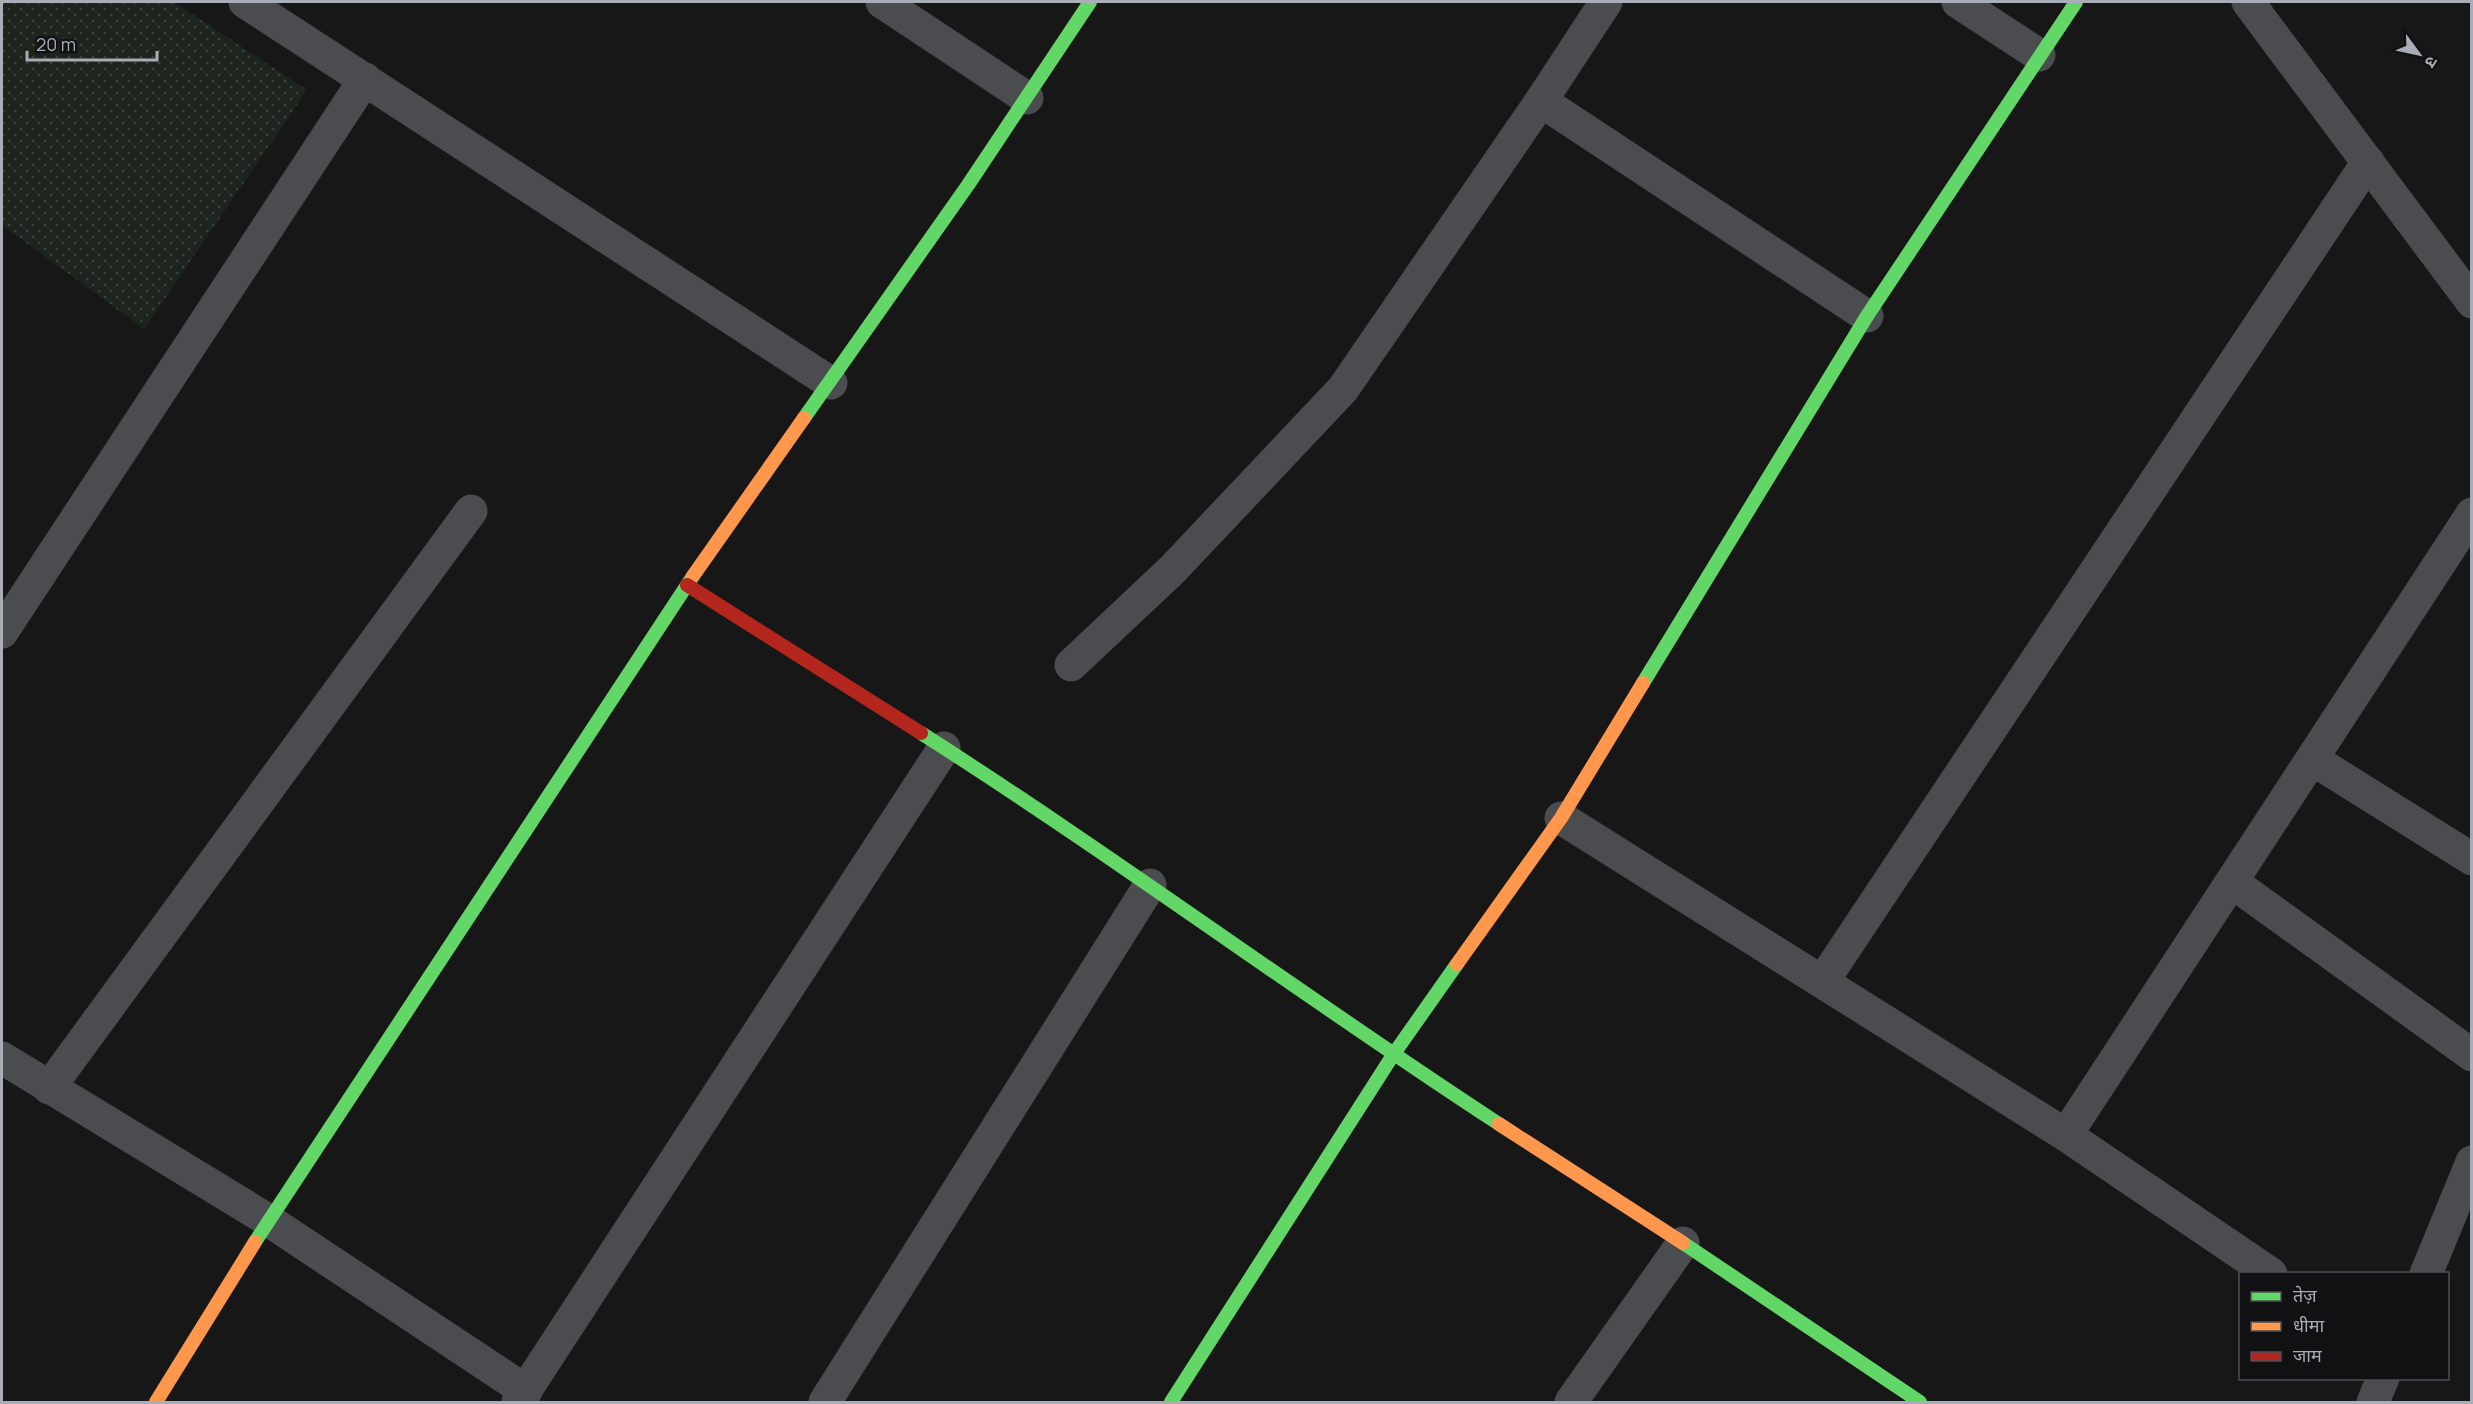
<svg xmlns="http://www.w3.org/2000/svg" width="2473" height="1404" viewBox="0 0 2473 1404" font-family="Manrope,'Noto Sans Devanagari',sans-serif">
<defs>
<pattern id="green-dots" width="8" height="8" patternUnits="userSpaceOnUse" patternTransform="scale(1.5)"><rect width="8" height="8" fill="#1d241e"/><path d="M2 2h.1M6 6h.1" fill="none" stroke="#3b413d" stroke-width="1.8" stroke-linecap="round"/></pattern>
</defs>
<rect width="100%" height="100%" fill="#171717"/>
<!-- green -->
<path fill="url(#green-dots)" d="M2 2H174L307 90 144 329 2 225Z"/>
<g fill="none" stroke-linecap="round" stroke-linejoin="round">
<!-- street -->
<g stroke="#4b4c50" stroke-width="33">
<path d="M245 2 831 383"/>
<path d="M882 2 1027 98"/>
<path d="M1958 2 2039 55"/>
<path d="M2248 2 2472 302"/>
<path d="M1541 101 1867 316"/>
<path d="M2 632 365 79"/>
<path d="M1071 665 1172 570 1343 389 1541 101 1606 2"/>
<path d="M2312 759 2472 859"/>
<path d="M1561 818 2066 1135 2271 1274"/>
<path d="M2232 882 2472 1055"/>
<path d="M1823 981 2368 162"/>
<path d="M2 1058 268 1220 526 1391"/>
<path d="M49 1088 471 511"/>
<path d="M2066 1135 2472 514"/>
<path d="M2426 1274 2472 1162"/>
<path d="M518 1402 944 748"/>
<path d="M825 1402 1150 885"/>
<path d="M1571 1402 1683 1243"/>
<path d="M2373 1402 2383 1378"/>
</g>
<!-- fast -->
<g stroke="#63d668" stroke-width="14">
<path d="M804 418 968 185 1090 2"/>
<path d="M1643 683 1867 316 2076 2"/>
<path d="M921 733C1117 858 1304 997 1499 1124"/>
<path d="M255 1242 693 576"/>
<path d="M1683 1243 1920 1402"/>
<path d="M1171 1402 1393 1055 1457 964"/>
</g>
<!-- slow -->
<g stroke="#ff974d" stroke-width="14">
<path d="M693 576 804 418"/>
<path d="M1457 964 1561 818 1643 683"/>
<path d="M1499 1124 1683 1243"/>
<path d="M156 1402 255 1242"/>
</g>
<!-- jam -->
<path stroke="#b3261e" stroke-width="14" d="M687 585 921 733"/>
</g>
<!-- border -->
<rect width="2473" height="1404" fill="none" stroke="#a8adb8" stroke-width="6"/>
<!-- legend -->
<rect x="2239" y="1272" width="210" height="108" fill="#111113" stroke="#4d4f55" stroke-width="1.5"/>
<rect x="2251" y="1292" width="30" height="9" fill="#63d668" stroke="#4d4f55" stroke-width="1.5"/>
<text x="2293" y="1302" font-size="18" fill="#a8adb8">तेज़</text>
<rect x="2251" y="1322" width="30" height="9" fill="#ff974d" stroke="#4d4f55" stroke-width="1.5"/>
<text x="2293" y="1332" font-size="18" fill="#a8adb8">धीमा</text>
<rect x="2251" y="1352" width="30" height="9" fill="#b3261e" stroke="#4d4f55" stroke-width="1.5"/>
<text x="2293" y="1362" font-size="18" fill="#a8adb8">जाम</text>
<!-- north arrow -->
<g transform="translate(2419 54) rotate(123)" stroke="#111113" stroke-width="4.5" paint-order="stroke">
<path d="M0-4.5L10 22L0 15L-10 22Z" fill="#a8adb8"/>
<text y="-9" font-size="16" font-weight="bold" text-anchor="middle" fill="#a8adb8">उ</text>
</g>
<!-- scale -->
<path d="M27 51v9h130v-9" fill="none" stroke="#a8adb8" stroke-width="3"/>
<text x="36" y="51" font-size="18" fill="#a8adb8" stroke="#111113" stroke-width="4.5" paint-order="stroke">20 m</text>
</svg>
